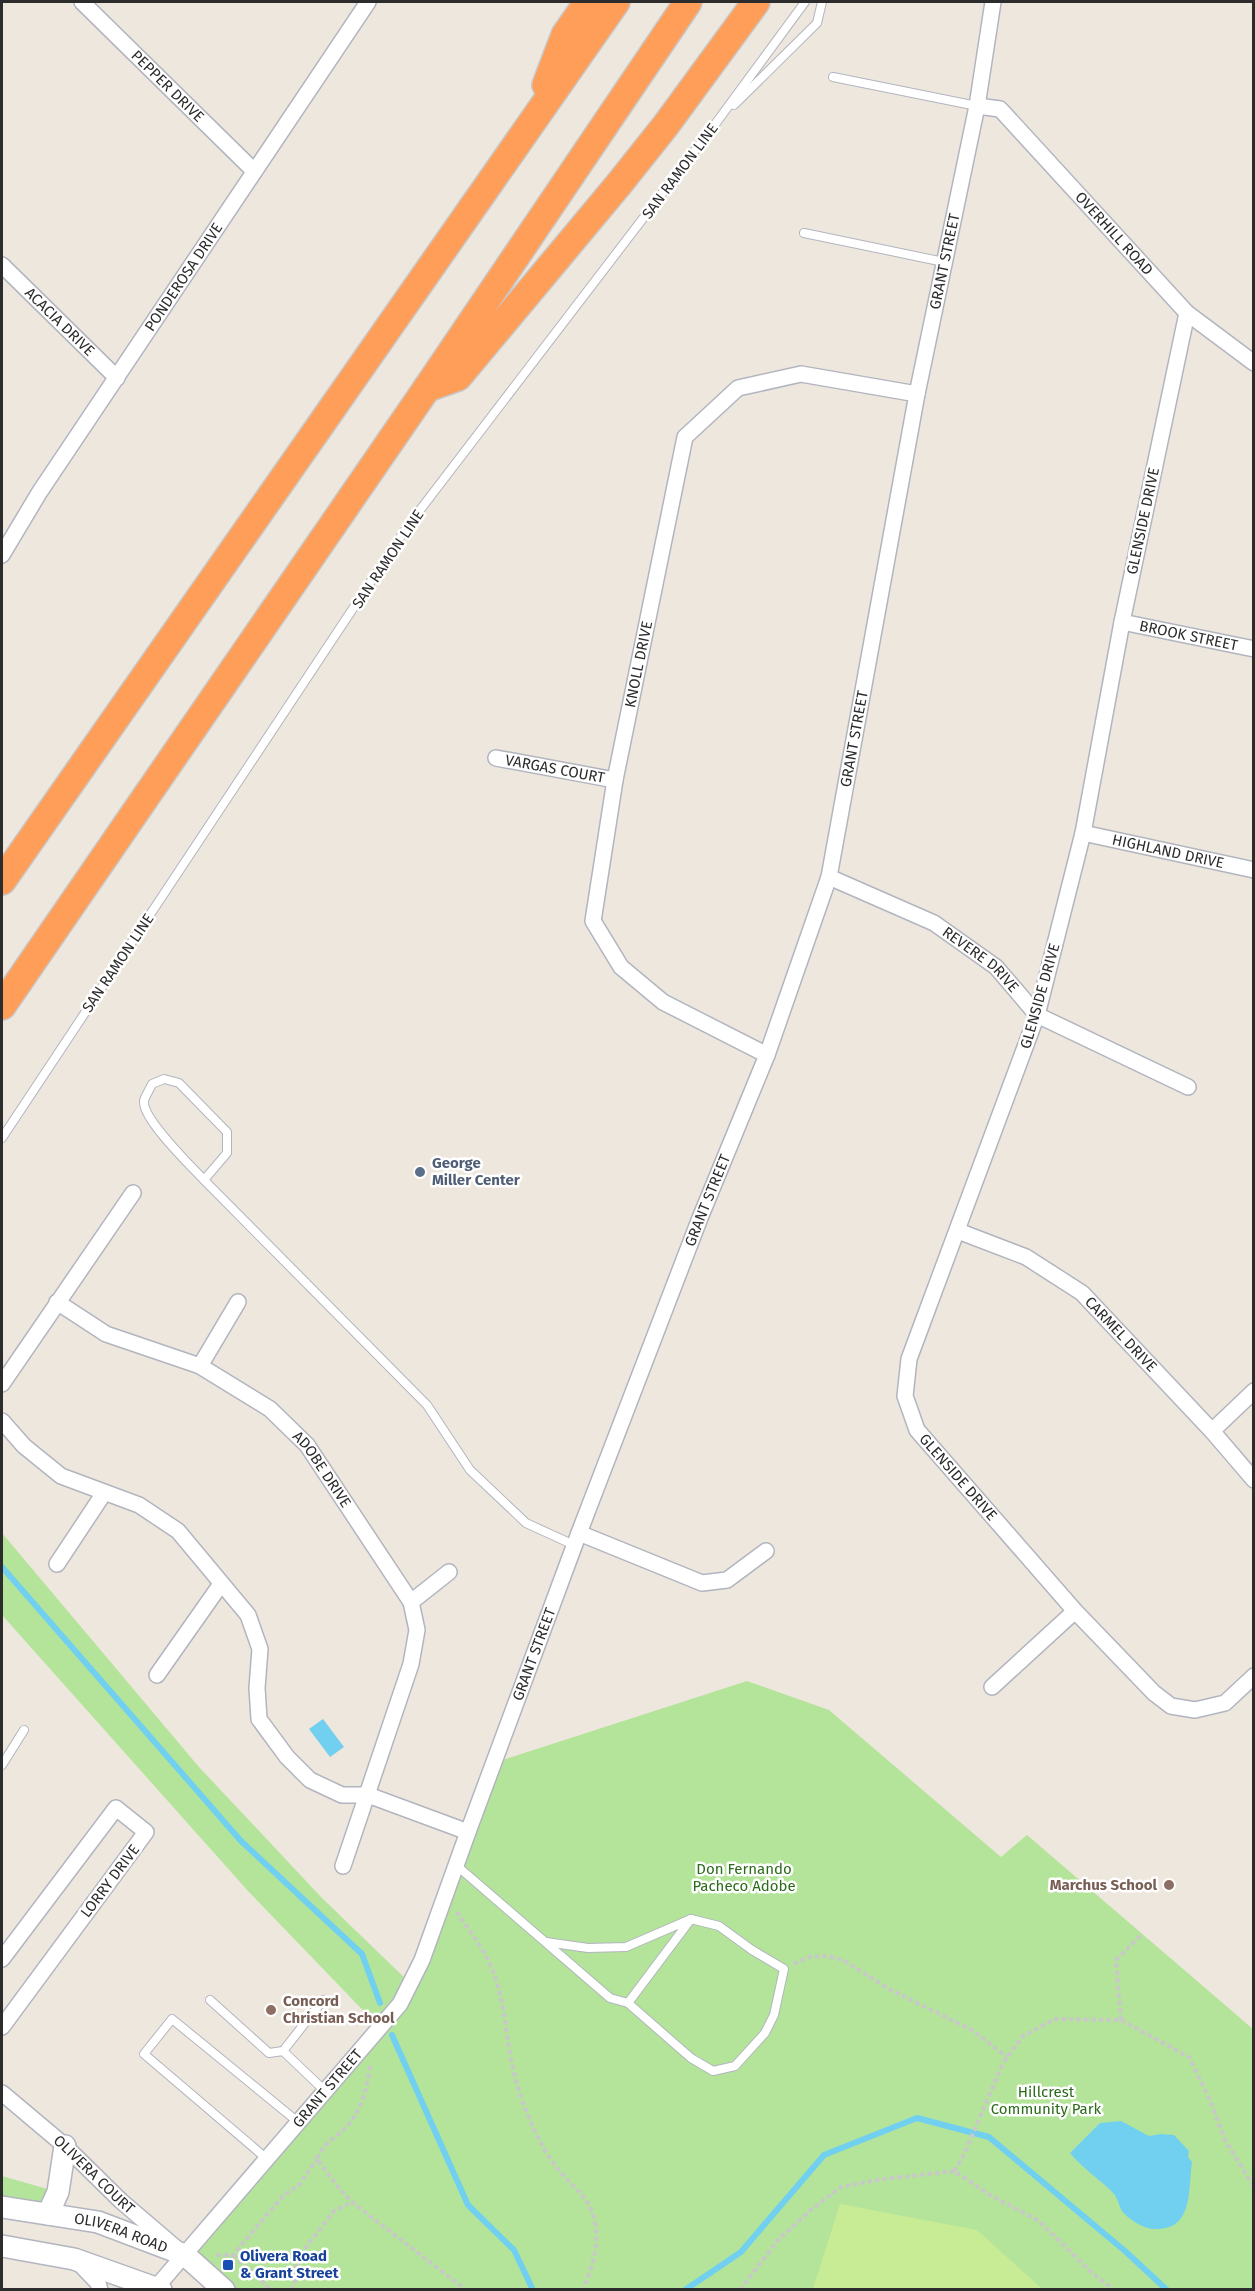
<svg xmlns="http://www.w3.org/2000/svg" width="1255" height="2291" viewBox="0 0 1255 2291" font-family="'Fira Sans',sans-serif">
<rect width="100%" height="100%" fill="#eee7de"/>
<!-- green -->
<g fill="#b4e49a">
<path d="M2 1533 199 1767 322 1898 410 1983 493 1763 747 1681 829 1710 1001 1857 1027 1835 1253 2029V2289H224L185 2255 379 2027 248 1891 2 1615Z"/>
<path d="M2 2176 58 2192 48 2214 2 2207Z"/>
</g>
<!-- pitch -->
<path fill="#c8ec96" d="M840 2204 977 2230 1042 2289H813Z"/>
<!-- water -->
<g fill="#71d0f0">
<path d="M323 1719 344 1747 330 1757 309 1729Z"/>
<path d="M1121 2121 1149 2136 1161 2134 1174 2135 1189 2151 1188 2157 1192 2162C1188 2190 1194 2231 1154 2229 1144 2229 1128 2219 1122 2211 1119 2206 1118 2199 1114 2194 1100 2179 1083 2169 1070 2153L1100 2123Z"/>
</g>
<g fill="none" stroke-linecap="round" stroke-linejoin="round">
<!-- stream -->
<g stroke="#71d0f0" stroke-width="6">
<path d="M2 1567 241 1841 362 1954 380 2003"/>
<path d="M392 2035 468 2205 514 2250 533 2290"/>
<path d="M685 2290 741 2252 824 2155 917 2118 989 2137 1125 2251 1167 2290"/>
</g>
<!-- lane casing -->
<g stroke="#b2b5bf" stroke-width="10">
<g id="lane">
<path d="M833 77 977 106"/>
<path d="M734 105 817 23 822 2"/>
<path d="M804 233 944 262"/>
<path d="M2 1138 407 527 716 123 805 2"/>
<path d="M204 1180 227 1153V1132L179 1083 164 1079 152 1084C150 1089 145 1096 144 1101 142 1119 191 1166 204 1180L427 1405 470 1470 526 1523 574 1545"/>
<path d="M2 1765 24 1730"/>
<path d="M456 1865 610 1998 628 2003 691 2058 713 2071 735 2066 765 2033 774 2015 784 1969 752 1950 719 1926 691 1919"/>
<path d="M546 1942 588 1948 626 1947 691 1919 628 2003"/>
<path d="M210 2000 269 2053 283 2051 325 2091"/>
<path d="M283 2051 323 2000"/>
<path d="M267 2159 144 2054 172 2019 298 2122"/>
</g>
</g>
<!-- street casing -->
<g stroke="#b2b5bf" stroke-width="18">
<g id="street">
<path id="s1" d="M82 2 254 171"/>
<path id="s2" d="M977 106 1000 109 1187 313 1254 363"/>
<path id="s3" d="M2 265 117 378"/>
<path id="s4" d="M1187 313 1122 622 1083 833 1037 1015 909 1359 905 1396 917 1430 1075 1611 1154 1693 1171 1706 1195 1710 1225 1703 1254 1676"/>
<path id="s5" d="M2 555 39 493 368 2"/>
<path id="s6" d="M1122 622 1254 649"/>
<path id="s7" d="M496 758 615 780"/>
<path id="s8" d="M1083 833 1254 870"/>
<path id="s9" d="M829 877 934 923 996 967 1037 1015 1188 1087"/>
<path id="s10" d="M767 1055 663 1002 621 967 593 921 615 780 685 437 738 388 801 374 917 394"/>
<path id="s11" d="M958 1231 1026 1257 1082 1293 1212 1431 1254 1480"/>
<path id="s12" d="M57 1302 106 1334 200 1366 270 1409 307 1445 411 1602 417 1630 411 1664 343 1866"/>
<path d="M200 1366 238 1302"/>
<path d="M2 1384 133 1193"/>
<path d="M2 1421 24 1446 61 1476 139 1505 178 1531 248 1615 260 1649 257 1688 259 1719 287 1757 310 1780 342 1795H368L468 1832"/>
<path d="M1212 1431 1254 1391"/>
<path d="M579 1533 702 1583 727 1580 766 1551"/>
<path d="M57 1564 104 1493"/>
<path d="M411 1602 449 1572"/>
<path d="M157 1675 221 1584"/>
<path d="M992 1687 1075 1611"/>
<path d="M2 1959 116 1808 146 1832 2 2027"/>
<path id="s13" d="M2 2093 65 2146 121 2201 176 2248"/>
<path d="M79 2263 98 2283 100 2290"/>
<path id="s14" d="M154 2290 400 2004 422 1960 468 1832 579 1533 700 1218 767 1055 829 877 917 394 977 106 993 2"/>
</g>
</g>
<!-- secondary casing -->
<g stroke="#b2b5bf" stroke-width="24">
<g id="secondary">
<path id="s15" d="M2 2207 98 2222 185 2255 224 2290"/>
<path d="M48 2214 58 2192 65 2146"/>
<path d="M2 2246 74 2259 161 2290"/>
</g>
</g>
<!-- highway casing -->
<g stroke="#c8c8c8" stroke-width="30">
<g id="highway">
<path d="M546 85 565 35 588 2"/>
<path d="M427 388 458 377 619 184 666 125 756 2"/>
<path d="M2 881 616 2"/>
<path d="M2 1006 427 388 688 2"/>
</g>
</g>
<!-- path -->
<g stroke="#c8c8c8" stroke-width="4" stroke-dasharray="4.5 3" stroke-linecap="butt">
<path d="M457 1912C470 1932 486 1951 494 1974 505 2004 506 2038 513 2068 519 2096 529 2121 542 2145 547 2155 555 2166 563 2175 577 2192 588 2195 594 2219 601 2244 592 2267 583 2290"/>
<path d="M794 1964 809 1957 827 1956 843 1960 891 1990 972 2030 1007 2057"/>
<path d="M1121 2020 1116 1960 1142 1934"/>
<path d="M370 2066C367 2088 362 2110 346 2127 333 2140 326 2141 317 2159L337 2186 352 2202 466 2290"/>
<path d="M954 2171 962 2159 1003 2063 1023 2036 1055 2019 1121 2020 1189 2057 1209 2098 1225 2140 1254 2187"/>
<path d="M216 2255H233L283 2196 299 2185 317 2159"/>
<path d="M233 2255 271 2290"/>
<path d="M291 2290 295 2283 297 2259 334 2211 352 2202"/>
<path d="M740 2290 778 2240 812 2209 841 2187 877 2180 954 2171 990 2195 1039 2221 1091 2272 1114 2290"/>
</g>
<!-- lane -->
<use href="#lane" stroke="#fff" stroke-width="8"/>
<!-- street -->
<use href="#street" stroke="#fff" stroke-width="15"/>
<!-- secondary -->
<use href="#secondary" stroke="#fff" stroke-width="21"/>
<!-- highway -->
<use href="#highway" stroke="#ff9e58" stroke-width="27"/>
</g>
<!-- markers -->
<circle fill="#5c6f8a" stroke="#fff" stroke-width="2" cx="420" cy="1172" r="6"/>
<g fill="#8d6e63" stroke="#fff" stroke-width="2">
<circle cx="1169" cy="1885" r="6"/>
<circle cx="271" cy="2010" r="6"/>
</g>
<rect fill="#1a4fb4" stroke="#fff" stroke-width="2" x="222" y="2259" width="12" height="12" rx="3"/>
<g text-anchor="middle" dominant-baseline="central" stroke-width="5" stroke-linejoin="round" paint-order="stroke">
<!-- street labels -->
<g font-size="15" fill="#2c2c2c" stroke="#fff">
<text stroke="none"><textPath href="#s1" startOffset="120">PEPPER DRIVE</textPath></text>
<text transform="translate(680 171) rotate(-53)">SAN RAMON LINE</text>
<text stroke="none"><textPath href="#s2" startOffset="192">OVERHILL ROAD</textPath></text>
<text stroke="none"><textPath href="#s14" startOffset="2210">GRANT STREET</textPath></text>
<text stroke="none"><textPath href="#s5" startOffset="332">PONDEROSA DRIVE</textPath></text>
<text stroke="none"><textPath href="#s3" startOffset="81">ACACIA DRIVE</textPath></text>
<text transform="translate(1143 521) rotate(-78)">GLENSIDE DRIVE</text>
<text transform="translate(388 559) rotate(-56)">SAN RAMON LINE</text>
<text stroke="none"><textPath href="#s6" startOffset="68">BROOK STREET</textPath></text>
<text stroke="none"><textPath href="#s10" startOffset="486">KNOLL DRIVE</textPath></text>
<text stroke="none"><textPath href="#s14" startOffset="1724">GRANT STREET</textPath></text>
<text stroke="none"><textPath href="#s7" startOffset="60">VARGAS COURT</textPath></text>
<text stroke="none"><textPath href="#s8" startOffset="87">HIGHLAND DRIVE</textPath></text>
<text stroke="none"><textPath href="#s9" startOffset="174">REVERE DRIVE</textPath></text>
<text transform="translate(118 963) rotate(-56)">SAN RAMON LINE</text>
<text transform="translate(1040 996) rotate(-74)">GLENSIDE DRIVE</text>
<text stroke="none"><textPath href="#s14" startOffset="1238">GRANT STREET</textPath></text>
<text stroke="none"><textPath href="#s11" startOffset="196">CARMEL DRIVE</textPath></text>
<text stroke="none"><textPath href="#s12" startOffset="320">ADOBE DRIVE</textPath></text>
<text stroke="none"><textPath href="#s4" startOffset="1221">GLENSIDE DRIVE</textPath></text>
<text stroke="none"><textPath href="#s14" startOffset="752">GRANT STREET</textPath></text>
<text transform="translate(110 1881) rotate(-53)">LORRY DRIVE</text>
<text stroke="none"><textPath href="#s14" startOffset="266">GRANT STREET</textPath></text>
<text stroke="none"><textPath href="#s13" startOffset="123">OLIVERA COURT</textPath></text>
<text stroke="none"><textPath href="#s15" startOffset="122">OLIVERA ROAD</textPath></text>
</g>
<!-- service labels -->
<g font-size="15" font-weight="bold" fill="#4e5e75" stroke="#fff" text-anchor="start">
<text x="432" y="1163">George<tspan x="432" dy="17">Miller Center</tspan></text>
</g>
<!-- park labels -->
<g font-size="15" fill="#2c6b1a" stroke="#fff">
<text x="744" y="1869">Don Fernando<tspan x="744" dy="17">Pacheco Adobe</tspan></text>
<text x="1046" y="2092">Hillcrest<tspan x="1046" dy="17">Community Park</tspan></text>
</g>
<!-- education labels -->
<g font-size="15" font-weight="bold" fill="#785e54" stroke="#fff" text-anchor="end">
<text x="1157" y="1885">Marchus School</text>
<text x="283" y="2001" text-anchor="start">Concord<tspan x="283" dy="17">Christian School</tspan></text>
</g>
<!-- transit labels -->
<g font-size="15" font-weight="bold" fill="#164399" stroke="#fff" text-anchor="start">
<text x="240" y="2256">Olivera Road<tspan x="240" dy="17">&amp; Grant Street</tspan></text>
</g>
</g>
<!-- border -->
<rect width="1255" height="2291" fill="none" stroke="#2c2c2c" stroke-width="6"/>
</svg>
